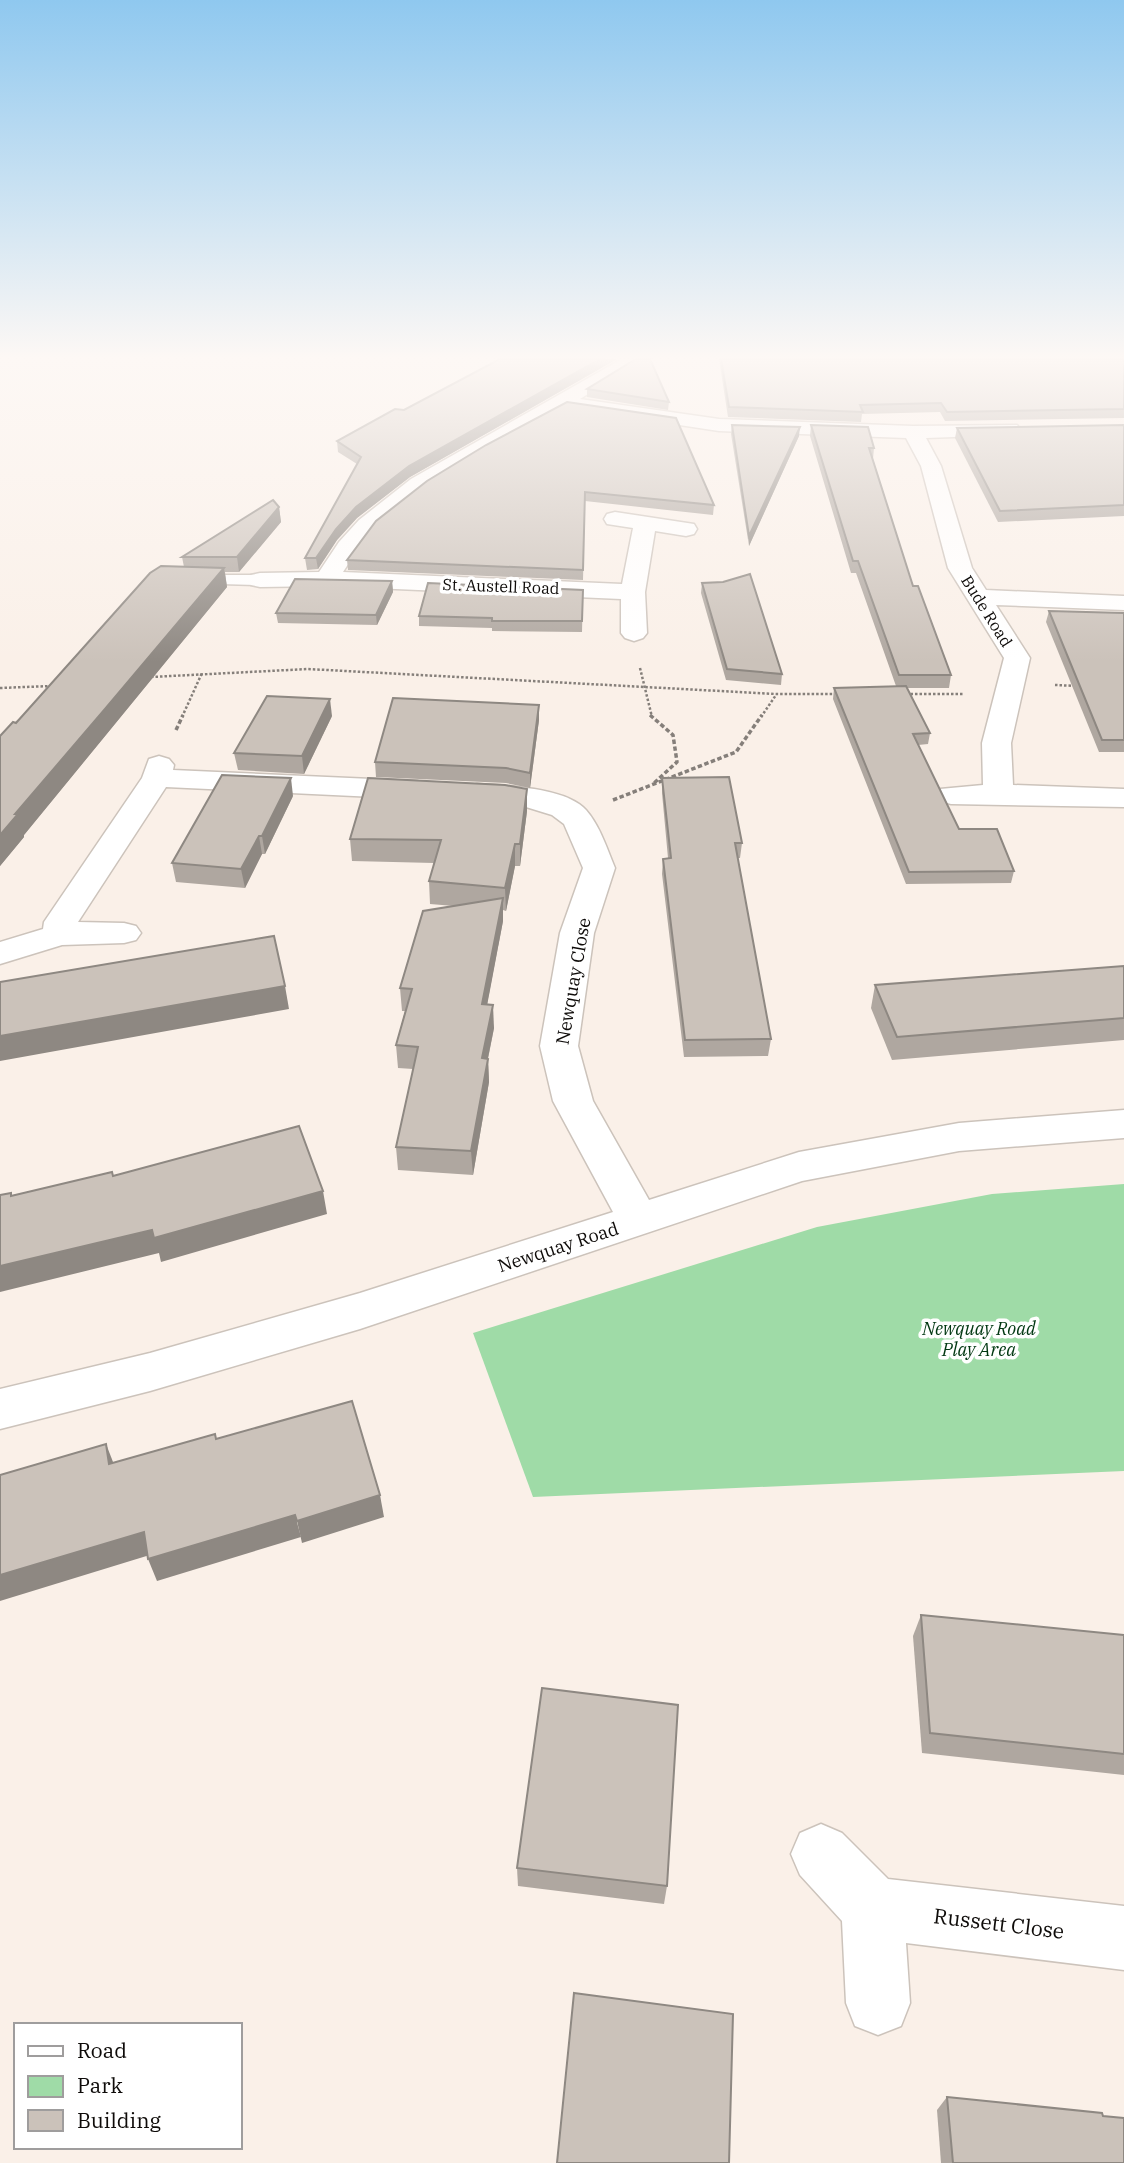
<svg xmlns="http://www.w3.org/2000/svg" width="1124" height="2163" viewBox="0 0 1124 2163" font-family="'IBM Plex Serif',serif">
<rect width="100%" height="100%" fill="#faf0e8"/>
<!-- green -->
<path fill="#9fdba7" d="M1124 1184V1471L533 1497 473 1333 817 1227 992 1194Z"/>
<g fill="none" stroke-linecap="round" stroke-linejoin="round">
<!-- lane casing -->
<g stroke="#ccc3bb" stroke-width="3">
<path id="lane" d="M191 575H260L268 580 260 585 185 583 183 580 185 577Z"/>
</g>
<!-- street casing -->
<g stroke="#ccc3bb" stroke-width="3">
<g id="street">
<path d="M622 359H644L580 399 719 419 913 426 1017 425 1020 429 1017 433 1010 435 926 438 941 466 972 568 986 590 1124 596V610L996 605 1030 658 1011 743 1013 785 1124 789V807L951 804 940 801 936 795 940 789 983 785 982 743 1004 658 948 568 921 466 906 438 719 431 567 408 485 452 426 488 375 529 356 552 343 572 622 584 633 528 607 524 604 519 607 514 615 512 694 524 697 529 694 534 686 536 655 531 645 592 647 633 643 638 634 641 625 638 621 633V599L327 586 260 587 251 585 248 580 251 575 260 573 319 572 339 542 359 520 411 479Z"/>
<path d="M159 756 169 759 174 765 173 770 417 781 428 784 432 790 428 796 417 799 166 787 78 922 124 923 136 926 141 933 136 940 124 943 62 945 0 964V942L43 929 44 922 142 778 149 759Z"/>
<path d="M477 784C507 786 565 787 586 810 600 826 607 849 615 868L594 933 578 1046 593 1101 649 1200 799 1152 959 1123 1124 1110V1138L959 1151 802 1181 360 1329 150 1391 0 1429V1389L150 1353 360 1293 613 1212 553 1101 540 1046 560 933 583 868 564 824 552 815 526 807 466 799 462 793 466 787Z"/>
<path d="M821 1824 842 1833 888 1879 1124 1906V1970L906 1943 910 2003 901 2026 878 2035 855 2026 846 2003 842 1921 800 1875 791 1854 800 1833Z"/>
</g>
</g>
<!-- path-far1 -->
<g stroke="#857f7a" stroke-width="2.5" stroke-dasharray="2.5 2" stroke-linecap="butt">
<path d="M640 668 652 717"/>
<path d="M151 677 308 669 776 694H838"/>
<path d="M1055 685 1078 686"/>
<path d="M0 688 51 686"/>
<path d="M906 694H964"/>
<path d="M182 717 202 673"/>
<path d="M761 717 776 695"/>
</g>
<!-- path -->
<g stroke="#857f7a" stroke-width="3.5" stroke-dasharray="4.5 2.5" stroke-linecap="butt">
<path d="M650 715 673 735 677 762 653 784"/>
<path d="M176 730 183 715"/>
<path d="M613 800 736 752 762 715"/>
</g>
<!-- lane -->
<use href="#lane" fill="#fff" fill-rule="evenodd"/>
<!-- street -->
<use href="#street" fill="#fff" fill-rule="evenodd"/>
</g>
<!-- wall -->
<g fill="#afa7a0">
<path d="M500 359H617L410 477 357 518 337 540 318 569 307 570 305 558 357 464 338 452 337 441 404 410Z"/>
<path d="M719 359H1124V418L945 421 940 412 862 414 861 422 728 417Z"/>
<path d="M587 389 669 402 668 410 587 397Z"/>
<path d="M732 425 799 436 749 546 731 434Z"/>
<path d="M811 425 874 448 873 459 913 586 951 675 949 688H907L930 733 928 744 918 745 959 829 1014 871 1011 883 906 884 833 699 834 688 896 686 856 573H851L810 436Z"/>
<path d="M1124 425V516L998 522 955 438 957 428Z"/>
<path d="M486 445 714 505 713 515 585 501 583 580 348 570 347 560Z"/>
<path d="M279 507 281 522 239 572H225L227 587 110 730 24 835V837L0 866V736L184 567 182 557Z"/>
<path d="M392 581 393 592 377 625 278 623 276 613Z"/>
<path d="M702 583 782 674 781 685 726 680 701 593Z"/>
<path d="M583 590 582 632 492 631V628L419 626V616Z"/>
<path d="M1049 611 1124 613V752H1099L1046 622Z"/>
<path d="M539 705V720L530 788 506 783 376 777 375 762Z"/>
<path d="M332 716 304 774 238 770 234 753Z"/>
<path d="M662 778 742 843 740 858H738L771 1039 768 1056 684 1057 662 874 663 859 668 858 662 793Z"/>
<path d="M293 796 265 854H262L245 888 176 882 172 863Z"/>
<path d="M527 811 520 866H515L506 911 503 910V921L487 1004 494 1028 488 1059 489 1082 473 1175 398 1170 396 1147 413 1069 398 1068 396 1045 405 1011H402L400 988 454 906 430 904 429 881 434 863 352 861 350 839Z"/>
<path d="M1124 966V1040L892 1060 871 1008 875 985Z"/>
<path d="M921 1615 1124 1635V1775L922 1753 913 1636Z"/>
<path d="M517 1868 667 1886 664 1904 518 1886Z"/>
<path d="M947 2097 1103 2116 1124 2163H941L937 2110Z"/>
</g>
<!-- shaded-wall -->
<g fill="#8e8882">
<path d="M600 359H617L410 477 357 518 337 540 318 569 316 558 336 529 356 507 409 466Z"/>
<path d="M800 427 799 436 749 546V536Z"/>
<path d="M279 507 281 522 239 572 237 557Z"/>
<path d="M224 568 227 587 110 730 24 835V837L0 866V835L15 814Z"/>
<path d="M392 581 393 592 377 625 376 615Z"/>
<path d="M330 699 332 716 304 774 302 756Z"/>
<path d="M539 705V720L530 788V773Z"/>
<path d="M291 778 293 796 265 854 262 836Z"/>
<path d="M527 789V811L520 866V844Z"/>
<path d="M259 836 262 854 245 888 241 869Z"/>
<path d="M515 844V866L506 911 505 888Z"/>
<path d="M503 898V921L483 1027 482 1004Z"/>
<path d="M285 986 289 1009 0 1061V1036Z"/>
<path d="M493 1005 494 1028 483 1082 482 1058Z"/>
<path d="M488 1059 489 1082 473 1175 471 1151Z"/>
<path d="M323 1191 327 1214 161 1262 159 1253 0 1292V1266L152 1230Z"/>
<path d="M106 1444 115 1467 109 1464Z"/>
<path d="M380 1495 384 1517 302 1543 297 1521Z"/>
<path d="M295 1515 301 1537 157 1581 148 1559Z"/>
<path d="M144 1532 153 1554 0 1601V1575Z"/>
</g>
<!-- building -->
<g fill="#cbc2ba" stroke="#8e8882" stroke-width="2">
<path d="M500 359H600L409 466 356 507 336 529 316 558H305L361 457 337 441 395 409 404 410Z"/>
<path d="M636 359H650L669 402 587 389Z"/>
<path d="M721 359H1124V409L947 412 941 403 860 405 863 412 729 407Z"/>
<path d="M567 402 676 418 714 505 585 492 583 570 347 560 376 521 427 481 486 445Z"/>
<path d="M732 425 800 427 749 536Z"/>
<path d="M811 425 868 427 874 448H869L913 586H918L951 675H899L858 561H853Z"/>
<path d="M1124 425V505L1000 511 957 428Z"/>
<path d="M273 500 279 507 237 557H182Z"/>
<path d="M161 566 224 568 105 709 15 814H18L0 835V736L13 722 16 723 150 573Z"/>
<path d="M750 574 782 674 727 669 702 583 723 582Z"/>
<path d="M295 579 392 581 376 615 276 613Z"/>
<path d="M428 583 583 590 582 621H492V618L419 616Z"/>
<path d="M1049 611 1124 613V740H1102Z"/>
<path d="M906 686 930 733 913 734 959 829H997L1014 871 909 872 834 688Z"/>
<path d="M267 696 330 699 302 756 234 753Z"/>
<path d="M393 698 539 705 530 773 506 768 375 762Z"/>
<path d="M222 775 291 778 262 836H259L241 869 172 863Z"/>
<path d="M729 777 742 843H735L771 1039 685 1040 663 859 671 858 662 778Z"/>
<path d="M368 778 505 785 527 789 520 844H515L505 888 429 881 441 840 350 839Z"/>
<path d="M503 898 482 1004 493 1005 482 1058 488 1059 471 1151 396 1147 418 1047 396 1045 412 989 400 988 423 911Z"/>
<path d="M274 936 285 986 0 1036V982Z"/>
<path d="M1124 966V1018L897 1037 875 985Z"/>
<path d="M299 1126 323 1191 154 1238 152 1230 0 1266V1195L11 1193V1196L112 1172 113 1176Z"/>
<path d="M352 1401 380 1495 297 1521 295 1515 148 1559 144 1532 0 1575V1475L106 1444 109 1464 215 1434 216 1439Z"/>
<path d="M921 1615 1124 1635V1754L930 1733Z"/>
<path d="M542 1688 678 1705 667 1886 517 1868Z"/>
<path d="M574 1993 733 2014 729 2163H557Z"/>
<path d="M947 2097 1102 2113 1103 2116 1124 2118V2163H953Z"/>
</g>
<!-- sky -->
<linearGradient id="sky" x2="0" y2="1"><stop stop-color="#8fc8ef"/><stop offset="0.54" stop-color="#fdf8f5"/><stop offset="1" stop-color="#fdf8f5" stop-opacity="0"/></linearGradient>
<rect width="1124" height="662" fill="url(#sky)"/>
<g text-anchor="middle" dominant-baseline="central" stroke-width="7" stroke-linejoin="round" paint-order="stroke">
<!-- far-street labels -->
<g font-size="16" fill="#0e0b09" stroke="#fff">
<text transform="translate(501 586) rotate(2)">St. Austell Road</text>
<text transform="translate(987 611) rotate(58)">Bude Road</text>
</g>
<!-- street labels -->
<g font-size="18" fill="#0e0b09" stroke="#fff">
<text transform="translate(573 981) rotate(-80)">Newquay Close</text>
<text transform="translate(558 1247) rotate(-18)">Newquay Road</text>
</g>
<!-- park labels -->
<g font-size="18" font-style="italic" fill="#003711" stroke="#fff">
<text x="979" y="1328">Newquay Road<tspan x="979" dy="21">Play Area</tspan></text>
</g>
<!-- near-street labels -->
<g font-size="21" fill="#0e0b09" stroke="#fff">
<text transform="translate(999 1923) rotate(7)">Russett Close</text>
</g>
</g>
<!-- legend -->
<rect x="14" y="2023" width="228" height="126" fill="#ffffff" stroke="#9f9d9d" stroke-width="2"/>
<rect x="28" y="2046" width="35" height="10" fill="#ffffff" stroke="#9f9d9d" stroke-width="2"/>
<text x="77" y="2058" font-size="21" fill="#0e0b09">Road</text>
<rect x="28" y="2076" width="35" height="21" fill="#9fdba7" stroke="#9f9d9d" stroke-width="2"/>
<text x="77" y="2093" font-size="21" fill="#0e0b09">Park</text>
<rect x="28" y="2110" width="35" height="21" fill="#cbc2ba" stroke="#9f9d9d" stroke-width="2"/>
<text x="77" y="2128" font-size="21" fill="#0e0b09">Building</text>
</svg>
